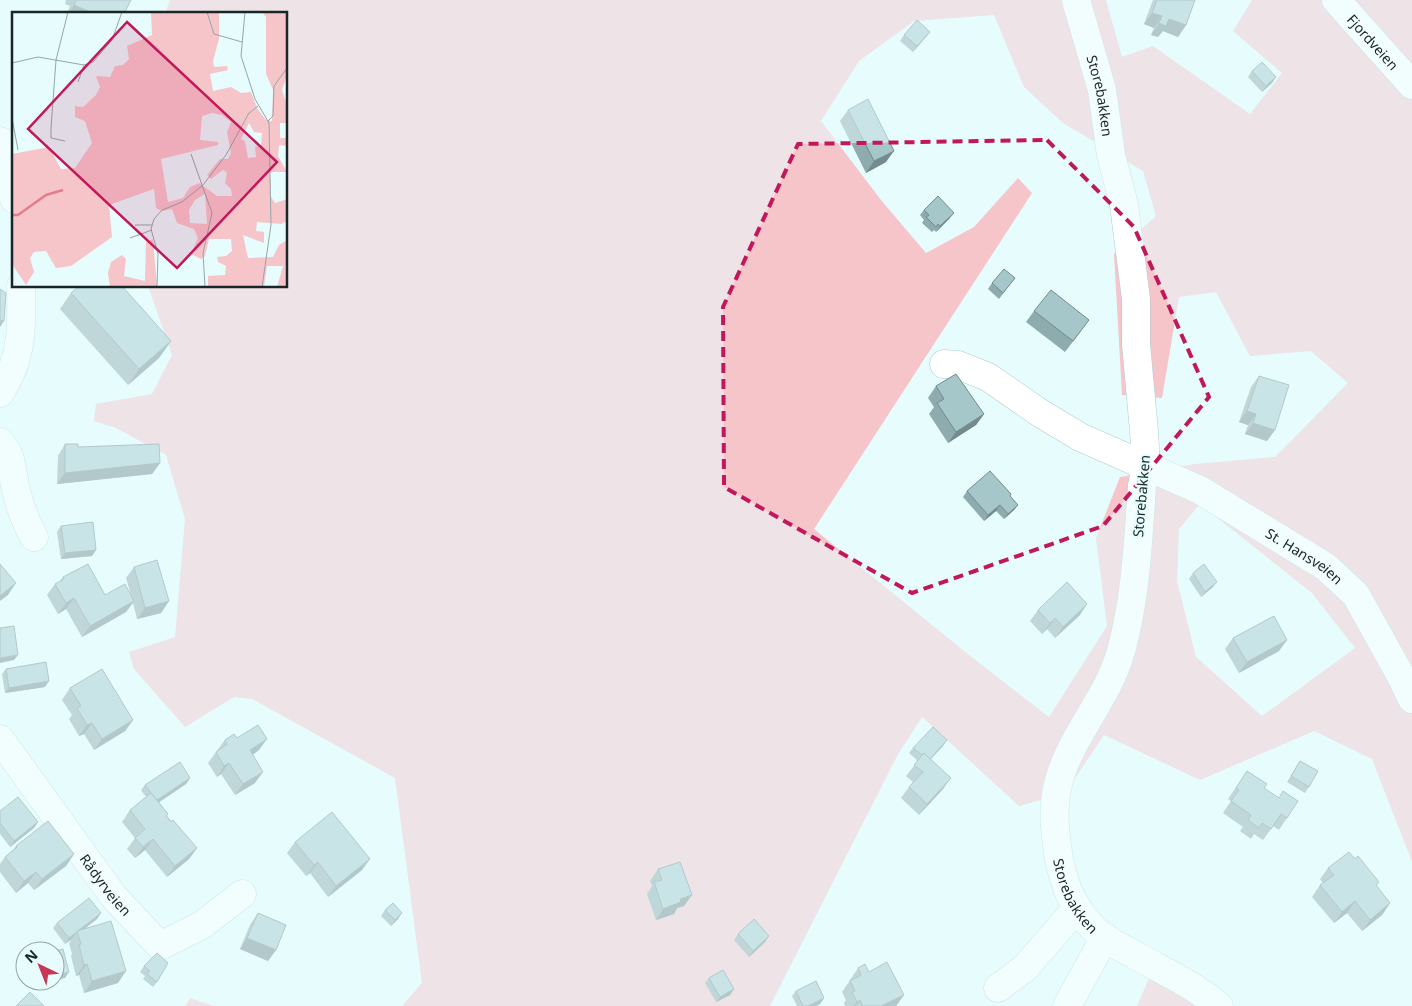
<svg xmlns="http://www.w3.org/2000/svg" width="1412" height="1006" viewBox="0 0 1412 1006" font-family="'Noto Sans',sans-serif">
<rect width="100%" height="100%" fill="#e7fcfd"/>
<!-- green -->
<g fill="#f6c5c9" fill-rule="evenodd">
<path d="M170 0H1106L1122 57 1153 46 1250 114 1282 73 1233 31 1252 0H1412V862L1372 759 1314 731 1200 780 1104 735 1065 793 1019 806 922 717 897 756 770 1006H402L422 983 395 778 252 699 234 697 185 727 134 669 129 652 175 637 185 519 166 455 116 428 94 421 96 404 152 394 172 355 148 286H286V14H165ZM994 15 1024 87 1063 123 1143 171 1156 216 1114 254 1122 395 1162 398 1179 297 1216 292 1250 356 1311 351 1348 383 1275 457 1195 464 1120 477 1096 538 1107 626 1049 717 964 651 814 529 1032 193 1018 178 974 227 926 253 881 200 821 121 859 61 914 21ZM1200 504 1312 593 1355 648 1262 716 1196 657 1177 581 1179 529Z"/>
<path d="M1150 976 1197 1006H1137Z"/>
<path d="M190 998 214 1006H185Z"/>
</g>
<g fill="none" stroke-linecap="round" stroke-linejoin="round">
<!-- minor casing -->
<g stroke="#acced0" stroke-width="29">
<g id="minor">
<path id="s1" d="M1076 0 1102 90 1111 155 1124 205 1136 299V344L1144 431 1146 465 1142 486C1138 541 1136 598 1121 651 1108 699 1070 736 1058 784 1052 809 1055 834 1059 859 1065 888 1073 907 1094 929 1104 940 1121 947 1135 955 1163 971 1194 985 1219 1006"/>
<path id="s2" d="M1336 0 1412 85"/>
<path d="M0 141 14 199"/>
<path id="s3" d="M944 364 958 365 988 377 1040 413 1080 437 1200 490 1326 567 1356 595 1402 678 1412 699"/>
<path d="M0 393C23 358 22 326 21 286"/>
<path d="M0 442C12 455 12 470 15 486 19 504 25 521 34 537"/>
<path id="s4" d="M0 739 114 897 160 946 202 925 242 894"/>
<path d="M998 988 1025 968 1076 909"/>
<path d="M1067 1006 1105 937"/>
</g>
</g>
<!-- minor -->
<use href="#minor" stroke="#fff" stroke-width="28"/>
</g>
<!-- wall -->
<g fill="#8eabae">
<path d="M66 0H131L124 14H67L70 6 65 4Z"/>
<path d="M1153 0H1195L1186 25 1178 37 1163 31 1158 37 1151 35 1154 28 1144 24Z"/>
<path d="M930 32 926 37 913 52 900 41 904 35Z"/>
<path d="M1252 71 1276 77 1272 83 1262 92 1248 77Z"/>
<path d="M848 110 886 162 866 173 840 121Z"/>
<path d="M924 210 950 218 936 232 934 230 932 232 922 223 924 220 920 215Z"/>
<path d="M1015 278 999 299 988 289 992 283Z"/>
<path d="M71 293 171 341 159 358 128 385 60 309Z"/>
<path d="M1034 311 1081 331 1065 352 1026 322Z"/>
<path d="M1259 376 1267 441 1245 434 1248 425 1239 422 1251 387Z"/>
<path d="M936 386 984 414 976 425 948 443 929 414 934 407 928 398Z"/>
<path d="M65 444 78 447 160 463 152 474 57 484 58 456Z"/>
<path d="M967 491 1010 496 1018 505 1014 510 1004 519 996 511 984 521 963 497Z"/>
<path d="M61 526 96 550 92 556 61 559 57 532Z"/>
<path d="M134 567 169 601 161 613 137 619 133 603 126 612 82 637 66 609 58 614 47 595 55 584 59 582 63 577 105 595H131L126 578Z"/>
<path d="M1193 573 1213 587 1201 597 1189 579Z"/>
<path d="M1038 610 1080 615 1055 638 1047 629 1042 634 1030 621Z"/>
<path d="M1233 638 1279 651 1239 673 1225 649Z"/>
<path d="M6 669 45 687 5 693 2 674Z"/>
<path d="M70 688 133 720 125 731 94 750 84 734 79 736 69 719 72 715 62 700Z"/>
<path d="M237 738 259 750 253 755 255 783 235 795 221 774 217 777 208 763 225 740Z"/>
<path d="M943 746 931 759 943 789 919 815 901 798 909 787 913 782 906 776 918 761 909 753 913 748Z"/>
<path d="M1300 761 1309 787 1305 793 1287 782Z"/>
<path d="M1247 771 1264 788 1279 798 1298 801 1279 830 1273 826 1263 840 1254 834 1251 839 1240 831 1243 827 1223 813 1231 801 1228 799Z"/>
<path d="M190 778 186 784 159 802 168 814 167 816 197 848 189 859 167 877 145 850 135 858 127 849 135 838 122 822 130 810 146 797 141 790 145 785Z"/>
<path d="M0 811 38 822 34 828 10 847 0 834Z"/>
<path d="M295 842 362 870 328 897 310 873 306 876 287 853Z"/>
<path d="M16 846 74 854 66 866 34 890 28 883 16 893 0 872V864L5 857 12 852Z"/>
<path d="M1328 868 1376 886 1390 903 1382 915 1362 931 1347 913 1334 923 1312 897 1320 885 1323 883 1320 879Z"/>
<path d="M658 869 684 906 677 908 674 914 656 920 647 894 652 886 650 881Z"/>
<path d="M385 910 398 919 391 926 381 916Z"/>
<path d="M258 913 276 950 268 961 240 949 250 925Z"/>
<path d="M97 919 84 929 118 983 84 993 79 975 76 976 71 956 72 954 69 943 72 939 65 944 53 928 57 923Z"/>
<path d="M738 934 769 936 765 942 749 957 734 940Z"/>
<path d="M157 953V982L153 987 143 979 145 976 140 972 144 966Z"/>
<path d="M858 968 869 972 904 995 896 1006H845L844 1003 846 1000 842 992Z"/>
<path d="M709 978 734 989 730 995 716 1002 705 983Z"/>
<path d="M35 981H54L37 986Z"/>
<path d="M796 991 824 998 820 1004 816 1006H797L792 996Z"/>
</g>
<!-- shaded-wall -->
<g fill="#748b8d">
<path d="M74 5 95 14H68Z"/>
<path d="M1152 13 1162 16 1154 28 1144 24Z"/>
<path d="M1169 19 1186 25 1178 37 1163 31 1158 37 1151 35 1159 23Z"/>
<path d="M930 32 926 37 913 52 917 46Z"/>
<path d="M1276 77 1272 83 1262 92 1266 86Z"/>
<path d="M894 151 886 162 866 173 874 161Z"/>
<path d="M954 213 950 218 936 232 940 226Z"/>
<path d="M0 320 4 321 0 327Z"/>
<path d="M171 341 159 358 128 385 139 369Z"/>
<path d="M1247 411 1256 414 1248 425 1239 422Z"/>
<path d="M984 414 976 425 948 443 956 432Z"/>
<path d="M1253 423 1275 430 1267 441 1245 434Z"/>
<path d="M160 463 152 474 57 484 65 473Z"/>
<path d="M1000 505 996 511 984 521 988 515Z"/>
<path d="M1018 505 1014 510 1004 519 1008 514Z"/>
<path d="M96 550 92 556 61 559 65 553Z"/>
<path d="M1217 582 1213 587 1201 597 1205 592Z"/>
<path d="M16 583 8 595 0 601V596Z"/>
<path d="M74 598 66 609 58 614 66 603Z"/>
<path d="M134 601 126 612 82 637 90 626Z"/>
<path d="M169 601 161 613 137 619 145 608Z"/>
<path d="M1087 604 1080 615 1055 638 1063 627Z"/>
<path d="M1055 618 1047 629 1042 634 1050 623Z"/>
<path d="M1287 640 1279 651 1239 673 1247 662Z"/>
<path d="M18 655 14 660 0 663V658Z"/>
<path d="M49 681 45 687 5 693 9 688Z"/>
<path d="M133 720 125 731 94 750 102 739Z"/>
<path d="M92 723 84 734 79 736 87 725Z"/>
<path d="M267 739 259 750 242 761 250 750Z"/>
<path d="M947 740 943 746 923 767 927 761Z"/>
<path d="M229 763 221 774 217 777 224 766Z"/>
<path d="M263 772 255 783 235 795 243 784Z"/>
<path d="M190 778 186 784 152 807 156 801Z"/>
<path d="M951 778 943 789 919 815 927 804Z"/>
<path d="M38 822 34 828 10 847 14 841Z"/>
<path d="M153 839 145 850 135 858 143 847Z"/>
<path d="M197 848 189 859 167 877 175 866Z"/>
<path d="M74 854 66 866 34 890 42 879Z"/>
<path d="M370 859 362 870 328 897 336 886Z"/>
<path d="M318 862 310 873 306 876 314 865Z"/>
<path d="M36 872 28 883 16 893 24 881Z"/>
<path d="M692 895 684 906 677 908 674 914 656 920 663 909 680 899Z"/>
<path d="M1355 901 1347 913 1334 923 1342 912Z"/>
<path d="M1390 903 1382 915 1362 931 1370 920Z"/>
<path d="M101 913 97 919 78 934 77 932Z"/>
<path d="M402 913 398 919 391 926 395 920Z"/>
<path d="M76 933 72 939 65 944 69 938Z"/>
<path d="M769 936 765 942 749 957 753 951Z"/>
<path d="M247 938 276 950 268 961 240 949Z"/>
<path d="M87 964 79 975 76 976 84 965Z"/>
<path d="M126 971 118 983 84 993 92 981Z"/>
<path d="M69 972 65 978 55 981V976Z"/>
<path d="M40 981H54L37 986Z"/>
<path d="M734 989 730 995 716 1002 720 997Z"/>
<path d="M904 995 896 1006H881Z"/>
<path d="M824 998 820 1004 816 1006H808Z"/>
<path d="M860 1000 856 1006H854L857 1002Z"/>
</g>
<!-- building -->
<g fill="#a5c7ca" stroke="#748b8d">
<path d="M76 0H131L124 14H111L107 12 106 14H95L74 5Z"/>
<path d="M1157 0H1195L1186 25 1169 19 1166 26 1159 23 1162 16 1152 13Z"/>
<path d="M917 20 930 32 917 46 904 35Z"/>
<path d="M1262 62 1276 77 1266 86 1252 71Z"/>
<path d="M868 99 894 151 874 161 848 110Z"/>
<path d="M938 196 954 213 940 226 938 224 936 227 926 217 929 215 924 210Z"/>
<path d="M1004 269 1015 278 1003 293 992 283Z"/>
<path d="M79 286H122L171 341 139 369 71 293Z"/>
<path d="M0 289 6 293 4 321 0 320Z"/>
<path d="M1051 290 1089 320 1073 341 1034 311Z"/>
<path d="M956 374 984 414 956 432 937 403 944 399 936 386Z"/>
<path d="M1259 376 1289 385 1275 430 1253 423 1256 414 1247 411Z"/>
<path d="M65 444H78V447L159 444 160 463 65 473Z"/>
<path d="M990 471 1011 494 1010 496 1018 505 1008 514 1000 505 988 515 967 491Z"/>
<path d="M93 522 96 550 65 553 61 526Z"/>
<path d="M157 560 169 601 145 608 134 567Z"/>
<path d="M0 564 16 583 0 596Z"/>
<path d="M88 564 105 595 125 584 134 601 90 626 74 598 66 603 55 584 64 579 63 577Z"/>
<path d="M1204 564 1217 582 1205 592 1193 573Z"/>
<path d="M1067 582 1087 604 1063 627 1055 618 1050 623 1038 610Z"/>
<path d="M1274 616 1287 640 1247 662 1233 638Z"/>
<path d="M14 626 18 655 0 658V628Z"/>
<path d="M46 662 49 681 9 688 6 669Z"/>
<path d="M102 669 133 720 102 739 92 723 87 725 77 708 81 706 70 688Z"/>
<path d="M258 725 267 739 250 750 263 772 243 784 229 763 224 766 216 752 227 744 225 740 234 734 237 738Z"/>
<path d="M933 727 947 740 930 759 924 753 922 755 913 748Z"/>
<path d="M924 753 951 778 927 804 909 787 923 772 914 765Z"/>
<path d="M1300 761 1318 771 1309 787 1291 776Z"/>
<path d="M180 762 190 778 157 800 151 793 145 785Z"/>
<path d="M1247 771 1267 784 1264 788 1279 798 1283 791 1298 801 1287 818 1281 814 1271 829 1262 823 1259 828 1248 820 1251 815 1231 801 1239 790 1236 788Z"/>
<path d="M151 793 168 814 166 816 171 822 173 820 197 848 175 866 153 839 143 847 135 838 145 829 130 810Z"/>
<path d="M18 797 38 822 14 841 0 823V811Z"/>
<path d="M332 812 370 859 336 886 318 862 314 865 295 842Z"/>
<path d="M48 821 74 854 42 879 36 872 24 881 5 857 17 847 16 846Z"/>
<path d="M1349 852 1355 859 1358 856 1379 882 1376 885 1390 903 1370 920 1355 901 1342 912 1320 885 1334 875 1328 868Z"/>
<path d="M680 862 692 895 680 899 681 902 663 909 654 882 662 880 658 869Z"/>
<path d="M89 898 101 913 69 938 57 923Z"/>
<path d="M393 903 402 913 395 920 385 910Z"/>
<path d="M258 913 286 925 276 950 247 938Z"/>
<path d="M754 919 769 936 753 951 738 934Z"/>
<path d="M111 921 126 971 92 981 87 964 84 965 79 945 81 944 77 931Z"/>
<path d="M63 949 69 972 55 976V951Z"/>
<path d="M157 953 168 963 157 982 147 974 150 971 144 966Z"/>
<path d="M887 962 904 995 881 1006H863L860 1000 857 1002 852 992 855 991 850 981 861 975 858 968 865 964 869 972Z"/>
<path d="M723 970 734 989 720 997 709 978Z"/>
<path d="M816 981 824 998 808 1006H803L796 991Z"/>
<path d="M30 992 44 1006H16Z"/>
</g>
<!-- marked area -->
<path d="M0 0H1412V1006H0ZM1047 140 1134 227 1209 397 1103 526 912 593 724 487 723 307 798 144Z" fill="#e7fcfd" fill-opacity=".55" fill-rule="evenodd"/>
<path fill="none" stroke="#c2185b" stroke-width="4" stroke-dasharray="10 6" stroke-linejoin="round" d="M1047 140 1134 227 1209 397 1103 526 912 593 724 487 723 307 798 144Z"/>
<g text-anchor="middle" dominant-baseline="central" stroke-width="4.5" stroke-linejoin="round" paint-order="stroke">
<!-- street labels -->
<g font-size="14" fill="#192627" stroke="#e7fcfd">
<text stroke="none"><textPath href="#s2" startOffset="56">Fjordveien</textPath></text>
<text stroke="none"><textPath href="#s1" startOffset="99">Storebakken</textPath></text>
<text transform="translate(1141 496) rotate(-85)">Storebakken</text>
<text stroke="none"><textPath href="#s3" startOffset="411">St. Hansveien</textPath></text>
<text stroke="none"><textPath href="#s4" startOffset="180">Rådyrveien</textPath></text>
<text stroke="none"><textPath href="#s1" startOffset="924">Storebakken</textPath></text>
</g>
</g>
<!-- overview -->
<g transform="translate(12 12)">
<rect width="275" height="275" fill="#e7fcfd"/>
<path d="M139 0H207V27L201 49 202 55 215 54 216 58 198 62 201 79 219 75 229 81 239 80 245 96 254 108 260 109 261 78 254 62V5L250 0H275V64L270 78 275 93V111H268V126H275V134L267 133 266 144 275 160H258L259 185 263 191 275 187V209L269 212 245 210 244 219 252 220V231L231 223 236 246 261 245 267 233 275 228V275H265L271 254H255L252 275H196V264L213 263 214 254 206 250 205 245 214 244 220 239 219 227H197L193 244 189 247 179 242 186 226 182 217 165 211 160 197 150 199 144 196 142 177 97 193 100 225 59 254 44 256 34 239 22 240 18 246 22 260 14 273 0 252V142L37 135 49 157 63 156 80 131 73 109 63 105V94L71 95 84 83 88 75 84 64 98 65 103 54 111 53 117 47 115 34 140 23ZM200 101 210 103 219 110 215 120 219 141 216 147H208L195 163 199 167 211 158 215 161 213 171 219 177 220 184H205L187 171 178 175 171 186 156 190 149 147 206 133V130L188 128 190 104ZM237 111 242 120 250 121 249 133 243 135 244 145 236 146 233 129 229 127ZM193 182 195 212 178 211 177 198 183 188ZM141 227 145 275H98L96 261 99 250 110 243 114 247 112 264 133 269 134 230Z" fill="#f6c5c9" fill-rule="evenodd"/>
<path fill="none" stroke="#e1808b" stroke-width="2.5" d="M0 203H6L34 183 51 178"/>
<path fill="none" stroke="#95a6a7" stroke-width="1" d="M195 0 202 22 230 30M233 0 229 44 243 87 257 111 259 213 250 275M0 51 26 45 72 53 81 50 100 28 110 0M66 70 72 53M0 106 6 138M256 109 261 104 262 74 275 56M53 129 39 126V116L44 48 56 0M179 142 200 201 191 241 193 275M123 213H140M118 226 140 218M145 274 146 242 139 217 142 207 150 198 170 190 191 173 214 143 237 101 246 94"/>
<path fill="#c2185b" fill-opacity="0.15" stroke="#c2185b" stroke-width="2.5" d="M115 10 265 150 165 256 16 117Z"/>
<rect width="275" height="275" fill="none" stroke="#192627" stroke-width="2.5"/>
</g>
<!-- north arrow -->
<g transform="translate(40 966) rotate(317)"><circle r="24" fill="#e7fcfd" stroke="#95a6a7"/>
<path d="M0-4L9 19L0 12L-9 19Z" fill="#c83856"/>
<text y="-8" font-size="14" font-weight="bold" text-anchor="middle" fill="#192627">N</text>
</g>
</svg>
